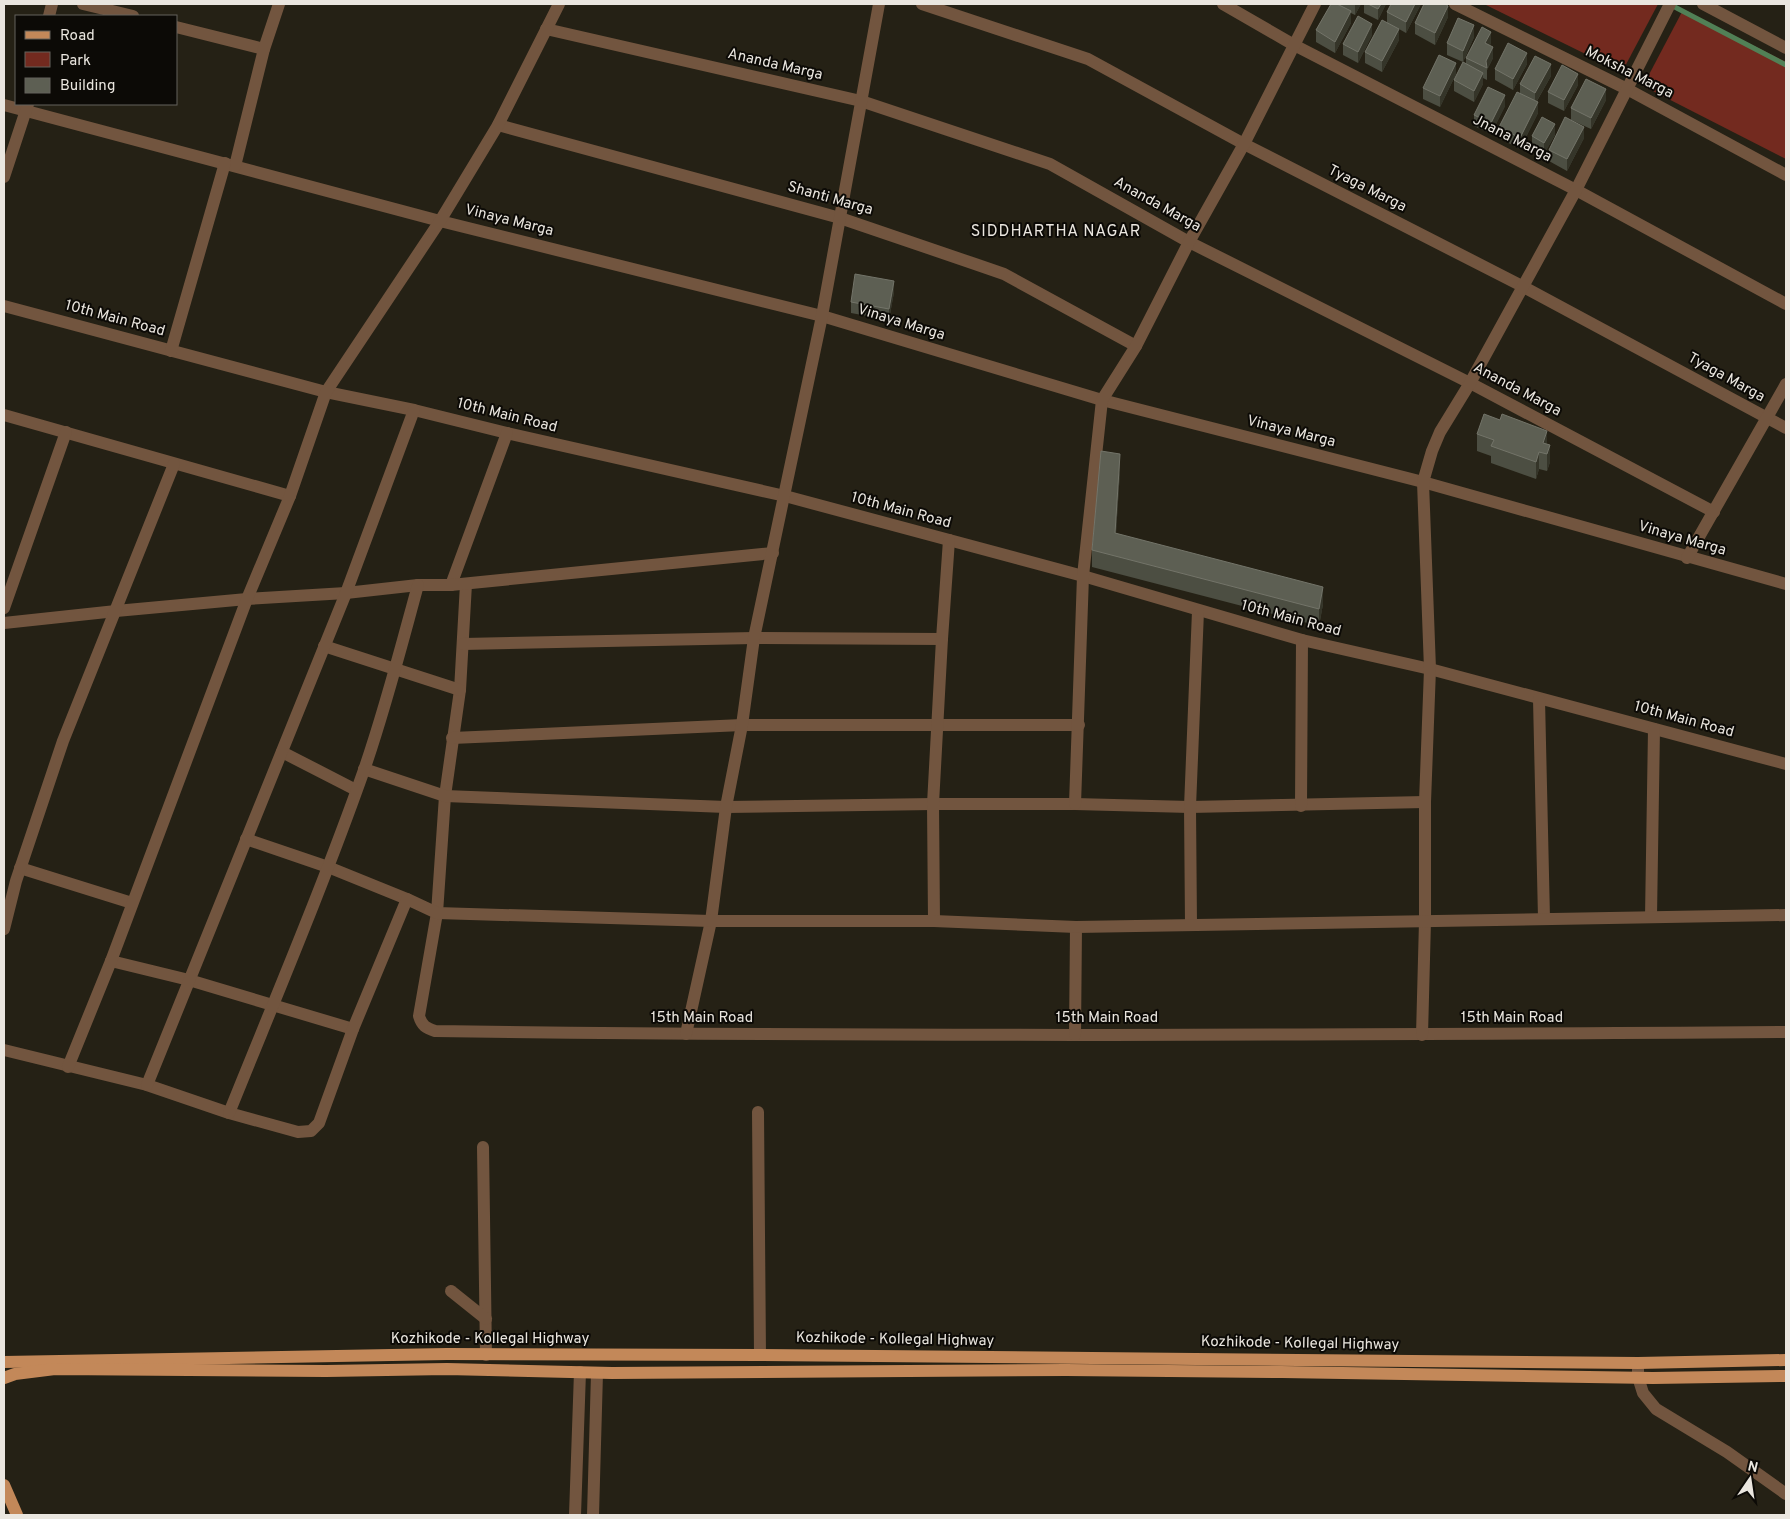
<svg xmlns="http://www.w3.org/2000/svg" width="1790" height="1519" viewBox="0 0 1790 1519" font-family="Overpass,sans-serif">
<rect width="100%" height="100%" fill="#252115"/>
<!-- park -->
<g fill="#732a1f">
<path d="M1484 4H1658L1622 72Z"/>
<path d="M1683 10 1786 62V159L1643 86Z"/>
</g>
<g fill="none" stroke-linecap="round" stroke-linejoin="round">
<!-- stream -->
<path stroke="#518056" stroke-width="5" d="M1669 4 1786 65"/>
<!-- minor -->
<g stroke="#72553f" stroke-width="12">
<path d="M83 4 133 16"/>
<path d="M922 4 1088 59 1244 144 1522 286 1786 428"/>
<path d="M1223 4 1294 45 1576 190 1786 304"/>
<path d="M1455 4 1627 89 1786 175"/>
<path d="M1703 4 1786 48"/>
<path d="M49 16 52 4"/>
<path d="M176 27 264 49"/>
<path d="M546 29 861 101 1050 164 1189 242 1470 383 1714 512"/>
<path d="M4 105 440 221 822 316 1102 400 1423 482 1786 584"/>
<path d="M498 125 840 218 975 264 1004 274 1136 346"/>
<path d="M235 166 264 49 279 4"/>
<path d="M4 177 28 104"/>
<path d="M4 306 326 392 414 410 507 433 785 496 1083 576 1302 640 1430 669 1786 764"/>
<path d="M171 351 225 163"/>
<path d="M4 415 290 496"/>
<path d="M1687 558 1786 384"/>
<path d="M466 584 460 690 445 796 437 913 419 1016C422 1026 426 1028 435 1031 885 1037 1336 1035 1786 1032"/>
<path d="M451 585 507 433"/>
<path d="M4 608 66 432"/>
<path d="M4 623 116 611 247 599 346 593 418 585H451L773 553"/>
<path d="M463 644 754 638 942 639"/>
<path d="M324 646 460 690"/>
<path d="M1539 699 1544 918"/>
<path d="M452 738 742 725H1079"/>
<path d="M282 752 356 790"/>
<path d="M364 769 445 796 726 807 933 804H1075L1190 807 1425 802"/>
<path d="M1075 804 1083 576 1102 400 1136 346 1189 242 1244 144 1315 4"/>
<path d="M1301 806 1302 640"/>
<path d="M246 839 328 867 407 899"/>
<path d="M20 868 132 903"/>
<path d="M1651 917 1654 729"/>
<path d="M934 921 933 804 942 639 949 540"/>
<path d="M1191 925 1190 807 1198 611"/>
<path d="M4 929 16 881 63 741 174 464"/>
<path d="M111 961 189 980 353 1029"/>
<path d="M686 1034 711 921 726 807 742 725 754 638 822 316 879 4"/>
<path d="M1075 1035 1076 927"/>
<path d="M1422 1035 1425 921V802L1430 669 1423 482 1432 451 1440 432 1470 383 1576 190 1670 4"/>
<path d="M4 1050 147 1085 229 1113 298 1132 311 1131 319 1123 353 1029 407 899 437 913 711 921H934L1076 927 1786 915"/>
<path d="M68 1067 111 961 247 599 290 496 326 392 440 221 498 125 559 4"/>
<path d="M147 1085 346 593 414 410"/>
<path d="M758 1112 760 1355"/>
<path d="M229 1113C275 999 323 886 364 770 385 710 401 647 418 585"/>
<path d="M483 1147 486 1355"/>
<path d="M451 1291 486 1319"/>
<path d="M1638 1363V1377L1643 1393 1656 1409 1727 1452 1786 1494"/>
<path d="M575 1515 580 1372"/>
<path d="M593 1515 597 1373"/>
</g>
<!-- major -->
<g stroke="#c38859" stroke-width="12">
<path d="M4 1362 447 1354 760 1355 1638 1363 1786 1360"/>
<path d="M4 1378 15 1374 55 1369 326 1371 447 1369 612 1373 1066 1370 1282 1372 1653 1378 1786 1376"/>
<path d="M4 1485 17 1515"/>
</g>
</g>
<!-- wall -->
<g fill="#4c4e42">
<path d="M1331 4H1361L1355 15 1351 13V23L1335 53 1316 42V30Z"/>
<path d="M1364 4H1386L1378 20 1364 13Z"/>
<path d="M1421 4 1406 33 1399 29V40L1382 72 1365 63V52L1387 23V12Z"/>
<path d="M1448 17 1435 45 1415 34V23Z"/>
<path d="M1372 35 1358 63 1343 55V44Z"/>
<path d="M1474 37 1463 62 1447 55V43Z"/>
<path d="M1491 43 1490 45 1493 58 1487 70V80L1483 78V84L1474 102 1454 91V80L1466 64V58Z"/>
<path d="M1527 64 1513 90 1495 80V69Z"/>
<path d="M1456 74 1440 107 1423 99V88Z"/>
<path d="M1551 76 1537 101 1538 113 1520 149 1499 138V127L1520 94V84Z"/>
<path d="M1578 85 1564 111 1548 103V92Z"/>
<path d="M1606 100 1591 129 1571 120V108Z"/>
<path d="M1505 106 1491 134 1474 126V115Z"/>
<path d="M1555 135 1544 154 1532 147V136Z"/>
<path d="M1584 138 1567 171 1549 161V150Z"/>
<path d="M894 292 889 320 851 313V302Z"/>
<path d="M1477 434 1547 444 1550 462 1547 471 1539 469 1536 479 1491 463V456L1477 451Z"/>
<path d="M1120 471 1116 533 1323 604 1319 626 1092 567V550Z"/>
</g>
<!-- shaded-wall -->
<g fill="#353529">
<path d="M1355 4H1361L1355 15Z"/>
<path d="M1381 4H1386L1378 20V9Z"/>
<path d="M1415 4H1421L1406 33V22Z"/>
<path d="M1448 6V17L1435 45V33Z"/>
<path d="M1351 11V23L1335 53V42Z"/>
<path d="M1372 24V35L1358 63V52Z"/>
<path d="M1474 25V37L1463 62V51Z"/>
<path d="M1399 29V40L1382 72V61Z"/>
<path d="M1491 32V43L1485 54V43Z"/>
<path d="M1493 47V58L1487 70 1486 61Z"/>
<path d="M1527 53V64L1513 90V79Z"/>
<path d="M1456 63V74L1440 107V96Z"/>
<path d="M1551 64V76L1535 104V93Z"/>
<path d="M1483 73V84L1474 102V91Z"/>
<path d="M1578 74V85L1564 111V100Z"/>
<path d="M1606 89V100L1591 129V118Z"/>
<path d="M1505 95V106L1491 134V123Z"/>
<path d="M1538 102V113L1520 149V138Z"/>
<path d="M1555 124V135L1544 154V143Z"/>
<path d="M1584 127V138L1567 171V159Z"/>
<path d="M894 281V292L889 320V309Z"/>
<path d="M1547 431V447L1543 443Z"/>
<path d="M1550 445V462L1547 471V454Z"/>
<path d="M1539 452V469L1536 479V462Z"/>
<path d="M1120 454V471L1115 550V533Z"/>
<path d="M1323 587V604L1319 626V609Z"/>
</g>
<!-- building -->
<g fill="#5d5f53" stroke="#737469">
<path d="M1331 4H1337L1351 11 1335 42 1316 30Z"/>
<path d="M1368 4H1381L1378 9Z"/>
<path d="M1391 4H1415L1406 22 1387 12Z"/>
<path d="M1424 4H1445L1448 6 1435 33 1415 23Z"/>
<path d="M1358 16 1372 24 1358 52 1343 44Z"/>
<path d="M1458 18 1474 25 1463 51 1447 43Z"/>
<path d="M1382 20 1399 29 1382 61 1365 52Z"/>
<path d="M1482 27 1491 32 1485 43 1493 47 1486 61 1487 68 1466 58Z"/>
<path d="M1508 43 1527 53 1513 79 1495 69Z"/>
<path d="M1439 55 1456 63 1440 96 1423 88Z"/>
<path d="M1535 56 1551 64 1535 93 1520 84Z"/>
<path d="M1463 62 1483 73 1474 91 1454 80Z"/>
<path d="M1562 65 1578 74 1564 100 1548 92Z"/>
<path d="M1586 79 1606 89 1591 118 1571 108Z"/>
<path d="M1488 87 1505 95 1491 123 1474 115Z"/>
<path d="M1517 92 1538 102 1520 138 1499 127Z"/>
<path d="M1542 117 1555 124 1544 143 1532 136Z"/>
<path d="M1565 117 1584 127 1567 159 1549 150Z"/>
<path d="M855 274 894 281 889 309 851 302Z"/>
<path d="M1484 414 1500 420 1502 414 1547 431 1543 443 1550 445 1547 454 1539 452 1536 462 1491 446 1494 440 1477 434Z"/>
<path d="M1101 451 1120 454 1115 533 1323 587 1319 609 1092 550Z"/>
</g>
<g text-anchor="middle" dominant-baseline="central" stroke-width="4" stroke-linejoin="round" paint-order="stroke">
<!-- street labels -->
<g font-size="15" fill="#eae6df" stroke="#0c0a06">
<text transform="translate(775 65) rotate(13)">Ananda Marga</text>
<text transform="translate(1629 73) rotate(27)">Moksha Marga</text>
<text transform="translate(1512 139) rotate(27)">Jnana Marga</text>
<text transform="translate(1367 189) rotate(27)">Tyaga Marga</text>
<text transform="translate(830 199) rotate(16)">Shanti Marga</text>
<text transform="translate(1157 205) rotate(29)">Ananda Marga</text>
<text transform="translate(509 221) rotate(14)">Vinaya Marga</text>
<text transform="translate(115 319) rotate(15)">10th Main Road</text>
<text transform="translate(901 323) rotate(17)">Vinaya Marga</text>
<text transform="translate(1726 378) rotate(29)">Tyaga Marga</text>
<text transform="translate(1517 390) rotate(28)">Ananda Marga</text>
<text transform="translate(507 416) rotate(14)">10th Main Road</text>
<text transform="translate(1291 432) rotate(14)">Vinaya Marga</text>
<text transform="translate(901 511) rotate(15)">10th Main Road</text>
<text transform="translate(1682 539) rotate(16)">Vinaya Marga</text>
<text transform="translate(1291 619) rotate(15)">10th Main Road</text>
<text transform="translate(1684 720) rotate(15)">10th Main Road</text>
<text x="702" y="1018">15th Main Road</text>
<text x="1107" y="1018">15th Main Road</text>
<text x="1512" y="1018">15th Main Road</text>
<text x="490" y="1339">Kozhikode - Kollegal Highway</text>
<text transform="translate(895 1340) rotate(1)">Kozhikode - Kollegal Highway</text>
<text transform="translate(1300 1344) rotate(1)">Kozhikode - Kollegal Highway</text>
</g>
<!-- neighbourhood labels -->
<g font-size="16" letter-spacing="1" fill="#eae6df" stroke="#0c0a06">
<text x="1056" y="232">SIDDHARTHA NAGAR</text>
</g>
</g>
<!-- border -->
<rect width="1790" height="1519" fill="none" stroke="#eae6df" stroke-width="10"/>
<!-- legend -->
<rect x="15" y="15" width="162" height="90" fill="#0c0a06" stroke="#65625d"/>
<rect x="25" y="31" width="25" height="8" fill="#c38859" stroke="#65625d"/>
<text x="60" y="40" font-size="15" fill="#eae6df">Road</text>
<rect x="25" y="52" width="25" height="15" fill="#732a1f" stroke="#65625d"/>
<text x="60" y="65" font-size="15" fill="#eae6df">Park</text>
<rect x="25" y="78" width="25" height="15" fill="#5d5f53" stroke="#65625d"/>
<text x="60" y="90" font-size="15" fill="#eae6df">Building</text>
<!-- north arrow -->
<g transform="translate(1750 1479) rotate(13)" stroke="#0c0a06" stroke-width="4" paint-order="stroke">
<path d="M0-4L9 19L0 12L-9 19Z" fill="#eae6df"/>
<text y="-8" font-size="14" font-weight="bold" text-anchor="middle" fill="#eae6df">N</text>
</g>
</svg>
